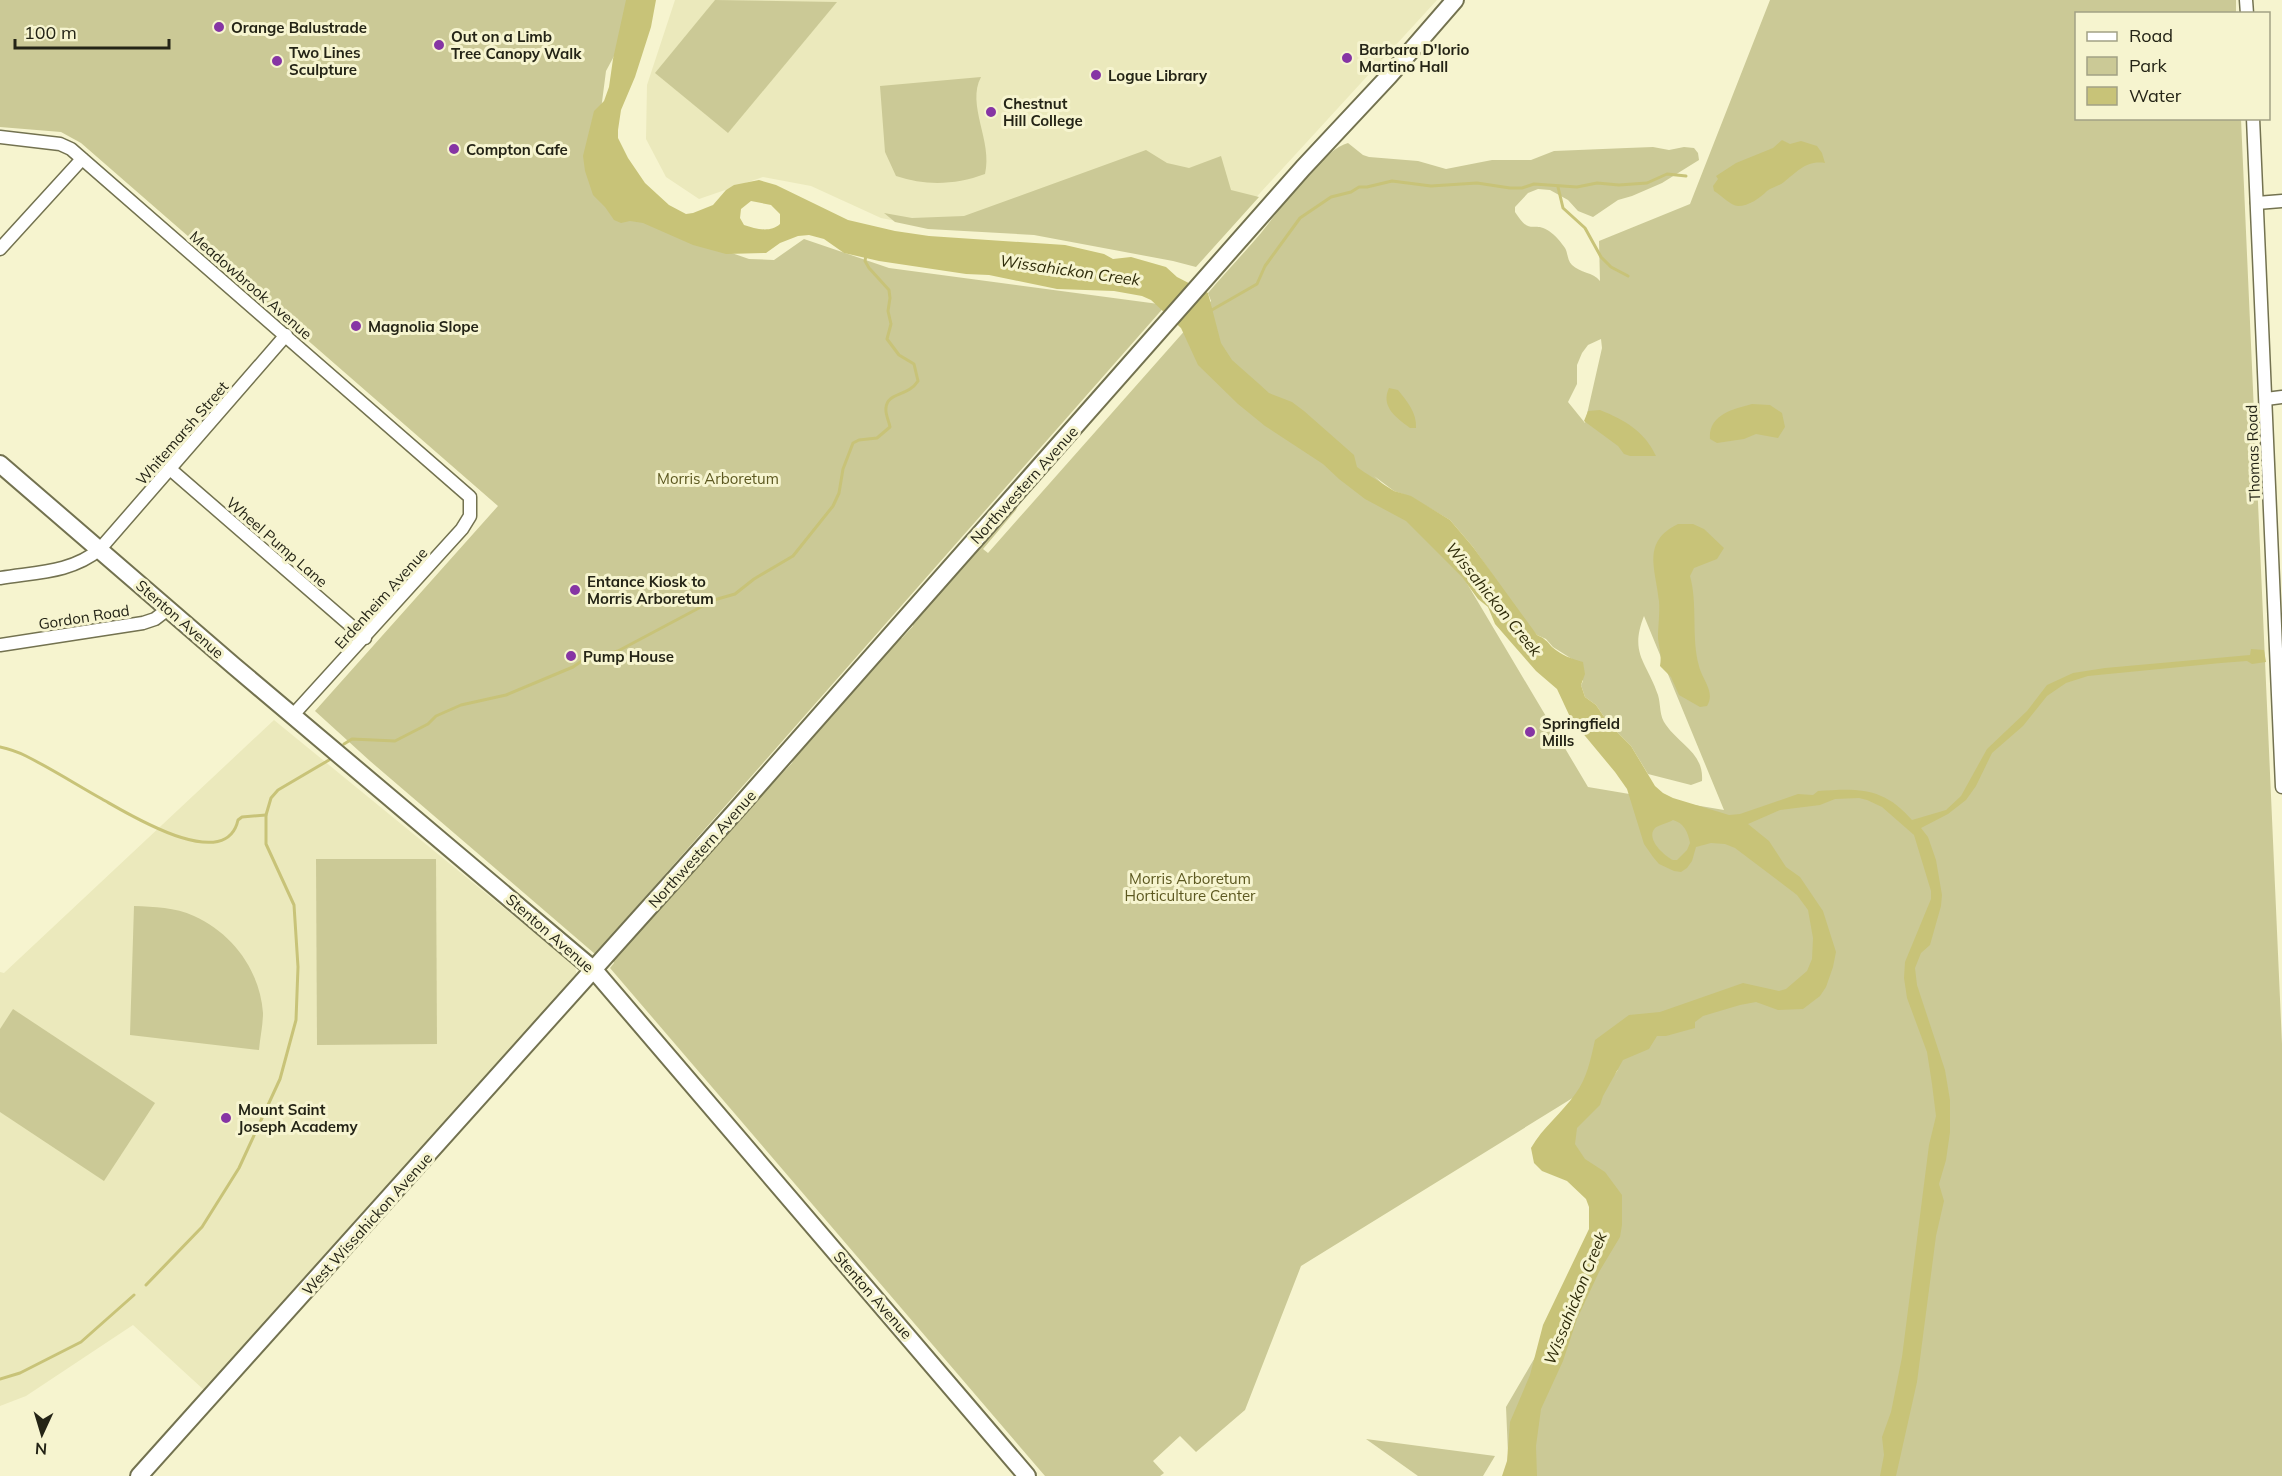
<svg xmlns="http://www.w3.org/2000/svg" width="2282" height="1476" viewBox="0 0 2282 1476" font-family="Mulish,sans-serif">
<rect width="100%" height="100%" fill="#f6f4cf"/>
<!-- built -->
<g fill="#ebe9bc">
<path d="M675 0H1437L1195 264 1036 232 917 225 881 218 811 186 763 177 699 199 666 177 646 139 647 85Z"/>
<path d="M274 720 575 966 577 978 327 1258 204 1390 133 1325 26 1396 0 1406V972L4 973Z"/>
</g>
<!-- green -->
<g fill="#cbc996" fill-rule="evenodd">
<path d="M0 0H642L641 6 606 71 598 133 697 241 749 259 774 260 804 239 889 268 1166 305 595 954 370 761 315 711 498 506 81 143 61 132 0 127Z"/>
<path d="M715 0 837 2 728 133 655 73Z"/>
<path d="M1770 0H2236V13L2076 14V118L2241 119 2282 1044V1476H1509L1506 1407 1614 1222 1602 1192 1572 1185 1548 1158 1618 1070 1301 1266 1245 1410 1196 1452 1180 1436 1153 1461 1164 1473 1160 1476H1045L610 968 614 963 613 961 684 882 697 863 792 763 796 754 897 639 902 638 913 626V621L1019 502 1016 510 983 549 988 553 1211 301 1208 293C1225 273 1244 253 1261 233 1278 212 1323 149 1348 143L1363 155 1369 157 1418 161 1446 169 1492 160H1531L1554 151 1627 148 1653 147 1669 150 1684 147 1694 148 1698 153 1699 160 1662 183 1632 196 1618 200 1593 217 1578 211 1568 200 1550 190 1538 189 1528 193 1515 207V212C1531 237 1532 220 1549 231 1555 235 1561 242 1565 248 1568 253 1567 260 1572 265 1580 273 1593 272 1600 281L1599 241 1690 204ZM1601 339 1602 348 1585 423 1568 402 1577 384V365L1582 353 1588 345ZM1374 476 1394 491 1411 497 1450 520 1473 547 1526 623 1537 635 1546 639 1553 647 1572 659 1583 681 1581 685 1585 697 1596 705 1609 724 1631 746 1648 774 1691 785 1702 781C1704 753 1680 745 1666 725 1659 716 1661 705 1658 695 1647 662 1629 654 1644 616L1724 810 1588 787 1437 533Z"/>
<path d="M981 77C966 105 993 141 985 174 955 185 926 186 896 176L885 152 880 86Z"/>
<path d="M1146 150 1167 163 1189 168 1221 156 1231 190 1259 197 1196 267 1173 261 1034 235 928 229 895 222 884 213 912 218 964 216Z"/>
<path d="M316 859H436L437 1044 317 1045Z"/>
<path d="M134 906C154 907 175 907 194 916 232 933 260 970 263 1013 263 1025 260 1038 259 1050L130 1035Z"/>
<path d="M13 1009 155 1103 104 1181 0 1112V1029Z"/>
<path d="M1366 1439 1495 1456 1483 1476H1418Z"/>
</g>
<!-- water -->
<g fill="#c8c378" fill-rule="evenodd">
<path d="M626 0H656L651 27 635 77 621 110 618 130V138L628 158 645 183 669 205 686 214 693 213 713 205 726 190 734 185 759 180 776 185 848 220 895 231 929 236 1065 245 1104 254 1113 259 1131 257 1166 267 1177 277 1208 293 1221 343 1232 360 1258 383 1269 393 1292 402 1304 411 1354 455 1357 467 1364 472 1394 491 1411 496 1450 520 1473 547 1537 635C1544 638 1547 641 1552 647 1561 655 1572 659 1583 662L1585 674 1581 685 1585 697 1596 705 1609 724 1631 746 1655 786 1663 793 1673 798 1729 815 1740 814 1798 794 1813 795 1818 791C1858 788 1884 787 1912 820L1946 810 1961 796 1987 749 2027 711 2047 685 2073 673 2105 668 2250 655 2251 649 2264 650 2266 662 2252 664 2247 661 2221 663 2088 676 2066 683 2047 696 2023 726 1992 753 1976 786 1966 800 1948 814 1921 828 1928 837 1936 860 1942 895 1941 906 1930 945 1921 953 1915 968 1917 985 1945 1070 1950 1100V1132L1946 1160 1939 1184 1944 1201 1936 1236 1917 1382 1896 1476H1880L1884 1455 1882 1437 1891 1412 1902 1357 1929 1145 1936 1116 1932 1084 1927 1052 1907 998 1904 978 1905 962 1931 899V891L1914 835 1882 807 1867 800 1859 798 1835 799 1820 805 1780 810 1748 824 1769 841 1786 867 1800 877 1823 911 1836 952 1833 967 1826 987 1820 996 1803 1009 1778 1010 1756 1002 1740 1005 1703 1016 1695 1022V1028L1666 1036H1657L1649 1049 1623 1060 1603 1096 1600 1105 1577 1128 1575 1144 1585 1159 1605 1172 1622 1195V1225L1620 1237 1599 1272 1577 1319 1563 1361 1541 1409 1536 1446 1537 1476H1502L1507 1461 1510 1422 1530 1375 1543 1325 1589 1229V1207L1586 1199 1567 1181 1542 1171 1534 1163 1531 1148C1543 1127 1562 1113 1576 1093 1587 1078 1591 1058 1595 1040L1629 1015 1660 1012 1743 983 1779 991 1786 989 1807 971 1812 959 1813 938 1808 910 1797 895 1735 848 1725 844 1711 843 1696 847 1692 861 1687 868 1681 872 1674 871 1659 864 1653 857 1644 844 1627 789 1615 772 1571 719 1557 689 1536 671 1495 624 1488 607 1478 599 1462 577 1406 521 1365 499 1339 479 1323 464 1265 426 1238 404 1198 365 1181 328 1151 300 1142 296 1114 291 1057 289 989 275 966 274 879 261 844 253 824 239 809 235 798 236 780 243 766 253 726 254 693 245 643 223 630 221 621 223 614 220 605 207 593 195 585 171 583 156 594 111 604 101 609 87 613 59ZM751 201 771 205 780 214V224C770 233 756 229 744 225L740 218 741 209ZM1673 820C1684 823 1688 832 1690 843L1687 850 1677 860H1673C1665 856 1645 839 1655 828 1658 825 1669 823 1673 820Z"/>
<path d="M1782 140 1790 144 1801 141 1817 146 1822 153 1825 163C1806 160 1797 172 1784 182 1779 186 1772 187 1767 191 1760 198 1749 206 1738 206 1731 206 1721 195 1714 191L1713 186 1718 179 1716 176 1736 163 1773 148Z"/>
<path d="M1389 388 1398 390C1407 401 1417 413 1416 428H1410C1397 418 1380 407 1389 388Z"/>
<path d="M1752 404 1770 405 1782 413 1785 427 1778 438 1756 434 1744 439 1717 443 1710 439C1708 415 1733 409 1752 404Z"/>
<path d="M1600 410C1625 420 1645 432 1656 456H1630L1624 454 1618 446 1584 421 1588 411Z"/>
<path d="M1678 524H1693L1704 529 1724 548 1717 559 1694 568 1690 576C1698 605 1691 637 1699 666 1702 679 1716 693 1707 706L1700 707 1679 695 1671 677 1660 666C1662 656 1659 648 1658 638 1658 626 1660 613 1659 601 1656 569 1641 542 1678 524Z"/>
</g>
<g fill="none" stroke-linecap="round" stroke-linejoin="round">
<!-- stream -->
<g stroke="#c8c378" stroke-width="3">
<path d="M1558 187 1563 208 1585 228 1601 257 1611 267 1628 276"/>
<path d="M1210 311 1257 284 1265 266 1300 218 1331 197 1351 192 1359 187H1367L1392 181 1431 186 1477 183 1510 188H1522L1534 184 1577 187 1597 183 1619 185 1647 183 1667 174 1686 176"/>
<path d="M344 744 352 739 395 741 428 724 436 716 461 705 506 695 573 667 583 660 618 651 714 600 735 594 754 579 793 556 833 506 839 493 843 469 853 443 859 440 877 438 890 427C889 421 885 414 886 408 887 392 908 397 918 381L914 364 899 355 887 339 891 324 888 311 890 298 889 290 869 268 865 261 866 255"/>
<path d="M0 747C9 749 18 752 26 756 52 769 77 785 102 799 127 813 226 875 238 820L242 817 266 815"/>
<path d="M146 1285 202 1227 239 1168 280 1079 296 1020 298 967 294 905 266 844V815L271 798 278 790 329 760"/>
<path d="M0 1379 20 1373 81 1342 134 1295"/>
</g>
<!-- street casing -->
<g stroke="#737250" stroke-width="15">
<g id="street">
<path d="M2246 0 2247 14"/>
<path d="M2253 118 2282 787"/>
<path d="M0 137 60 144 71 149 470 497V516L462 529 293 715"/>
<path d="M2257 203 2282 201"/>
<path d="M0 249 82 159"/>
<path d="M2266 399 2282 397"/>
<path d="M170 469 365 638"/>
<path d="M0 578C36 572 71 573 100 549L286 335"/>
<path d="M0 645 143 623 155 619 168 609"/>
</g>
</g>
<!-- secondary casing -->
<g stroke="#737250" stroke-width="20">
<g id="secondary">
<path d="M0 464 234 666 594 970 1027 1476"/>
<path d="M139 1476 740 806 1303 168 1389 76 1455 0"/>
</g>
</g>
<!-- street -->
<use href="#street" stroke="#fff" stroke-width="12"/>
<!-- secondary -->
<use href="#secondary" stroke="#fff" stroke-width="16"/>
</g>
<!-- markers -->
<g fill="#8635a4" stroke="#f6f4cf" stroke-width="2">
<circle cx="219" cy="27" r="6"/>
<circle cx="439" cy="45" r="6"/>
<circle cx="1347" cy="58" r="6"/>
<circle cx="277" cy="61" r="6"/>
<circle cx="1096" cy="75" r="6"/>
<circle cx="991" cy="112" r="6"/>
<circle cx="454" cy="149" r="6"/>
<circle cx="356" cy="326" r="6"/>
<circle cx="575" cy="590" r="6"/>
<circle cx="571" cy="656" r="6"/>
<circle cx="1530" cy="732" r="6"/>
<circle cx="226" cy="1118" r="6"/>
</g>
<g text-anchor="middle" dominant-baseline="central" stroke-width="6" stroke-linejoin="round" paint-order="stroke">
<!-- poi labels -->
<g font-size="15" font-weight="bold" fill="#242416" stroke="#f6f4cf" text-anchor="start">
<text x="231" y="27">Orange Balustrade</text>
<text x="451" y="36">Out on a Limb<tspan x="451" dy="17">Tree Canopy Walk</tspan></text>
<text x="1359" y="49">Barbara D'Iorio<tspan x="1359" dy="17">Martino Hall</tspan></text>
<text x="289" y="52">Two Lines<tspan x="289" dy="17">Sculpture</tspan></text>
<text x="1108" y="75">Logue Library</text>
<text x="1003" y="103">Chestnut<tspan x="1003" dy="17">Hill College</tspan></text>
<text x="466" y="149">Compton Cafe</text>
<text x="368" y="326">Magnolia Slope</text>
<text x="587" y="581">Entance Kiosk to<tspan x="587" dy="17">Morris Arboretum</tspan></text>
<text x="583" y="656">Pump House</text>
<text x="1542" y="723">Springfield<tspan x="1542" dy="17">Mills</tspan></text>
<text x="238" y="1109">Mount Saint<tspan x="238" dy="17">Joseph Academy</tspan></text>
</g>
<!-- street labels -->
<g font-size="15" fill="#242416" stroke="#f6f4cf">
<text transform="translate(251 285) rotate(41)">Meadowbrook Avenue</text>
<text transform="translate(182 433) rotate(-49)">Whitemarsh Street</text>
<text transform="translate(2253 453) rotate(-92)">Thomas Road</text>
<text transform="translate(1024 485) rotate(-48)">Northwestern Avenue</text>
<text transform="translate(277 542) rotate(41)">Wheel Pump Lane</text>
<text transform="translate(381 598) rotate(-48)">Erdenheim Avenue</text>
<text transform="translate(84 617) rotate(-9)">Gordon Road</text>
<text transform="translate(180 619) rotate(41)">Stenton Avenue</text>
<text transform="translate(702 849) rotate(-48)">Northwestern Avenue</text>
<text transform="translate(550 933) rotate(41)">Stenton Avenue</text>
<text transform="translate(367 1224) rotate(-48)">West Wissahickon Avenue</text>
<text transform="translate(873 1295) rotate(49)">Stenton Avenue</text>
</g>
<!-- park labels -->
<g font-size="15" fill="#5c5820" stroke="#f6f4cf">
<text x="718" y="478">Morris Arboretum</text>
<text x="1190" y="878">Morris Arboretum<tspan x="1190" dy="17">Horticulture Center</tspan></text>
</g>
<!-- water labels -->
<g font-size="16" font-style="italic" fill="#2d2a08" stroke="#f6f4cf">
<text transform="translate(1070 270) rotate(8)">Wissahickon Creek</text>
<text transform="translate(1494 599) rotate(51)">Wissahickon Creek</text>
<text transform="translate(1575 1298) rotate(-68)">Wissahickon Creek</text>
</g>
</g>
<!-- legend -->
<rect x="2075" y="12" width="195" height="108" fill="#f6f4cf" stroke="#a2a185" stroke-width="1.5"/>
<rect x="2087" y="32" width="30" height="9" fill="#ffffff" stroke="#a2a185" stroke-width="1.5"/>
<text x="2129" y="42" font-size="18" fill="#242416">Road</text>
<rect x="2087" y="57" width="30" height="18" fill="#cbc996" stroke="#a2a185" stroke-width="1.5"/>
<text x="2129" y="72" font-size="18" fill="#242416">Park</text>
<rect x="2087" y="87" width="30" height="18" fill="#c8c378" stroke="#a2a185" stroke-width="1.5"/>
<text x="2129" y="102" font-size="18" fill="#242416">Water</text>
<!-- north arrow -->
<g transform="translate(42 1434) rotate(184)" stroke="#f6f4cf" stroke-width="4.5" paint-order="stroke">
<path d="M0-4.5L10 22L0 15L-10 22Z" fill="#242416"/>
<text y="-9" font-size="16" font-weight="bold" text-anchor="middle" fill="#242416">N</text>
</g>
<!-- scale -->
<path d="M15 39v9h154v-9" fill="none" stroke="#242416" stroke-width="3"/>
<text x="24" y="39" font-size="18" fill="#242416" stroke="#f6f4cf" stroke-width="4.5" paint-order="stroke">100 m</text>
</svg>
